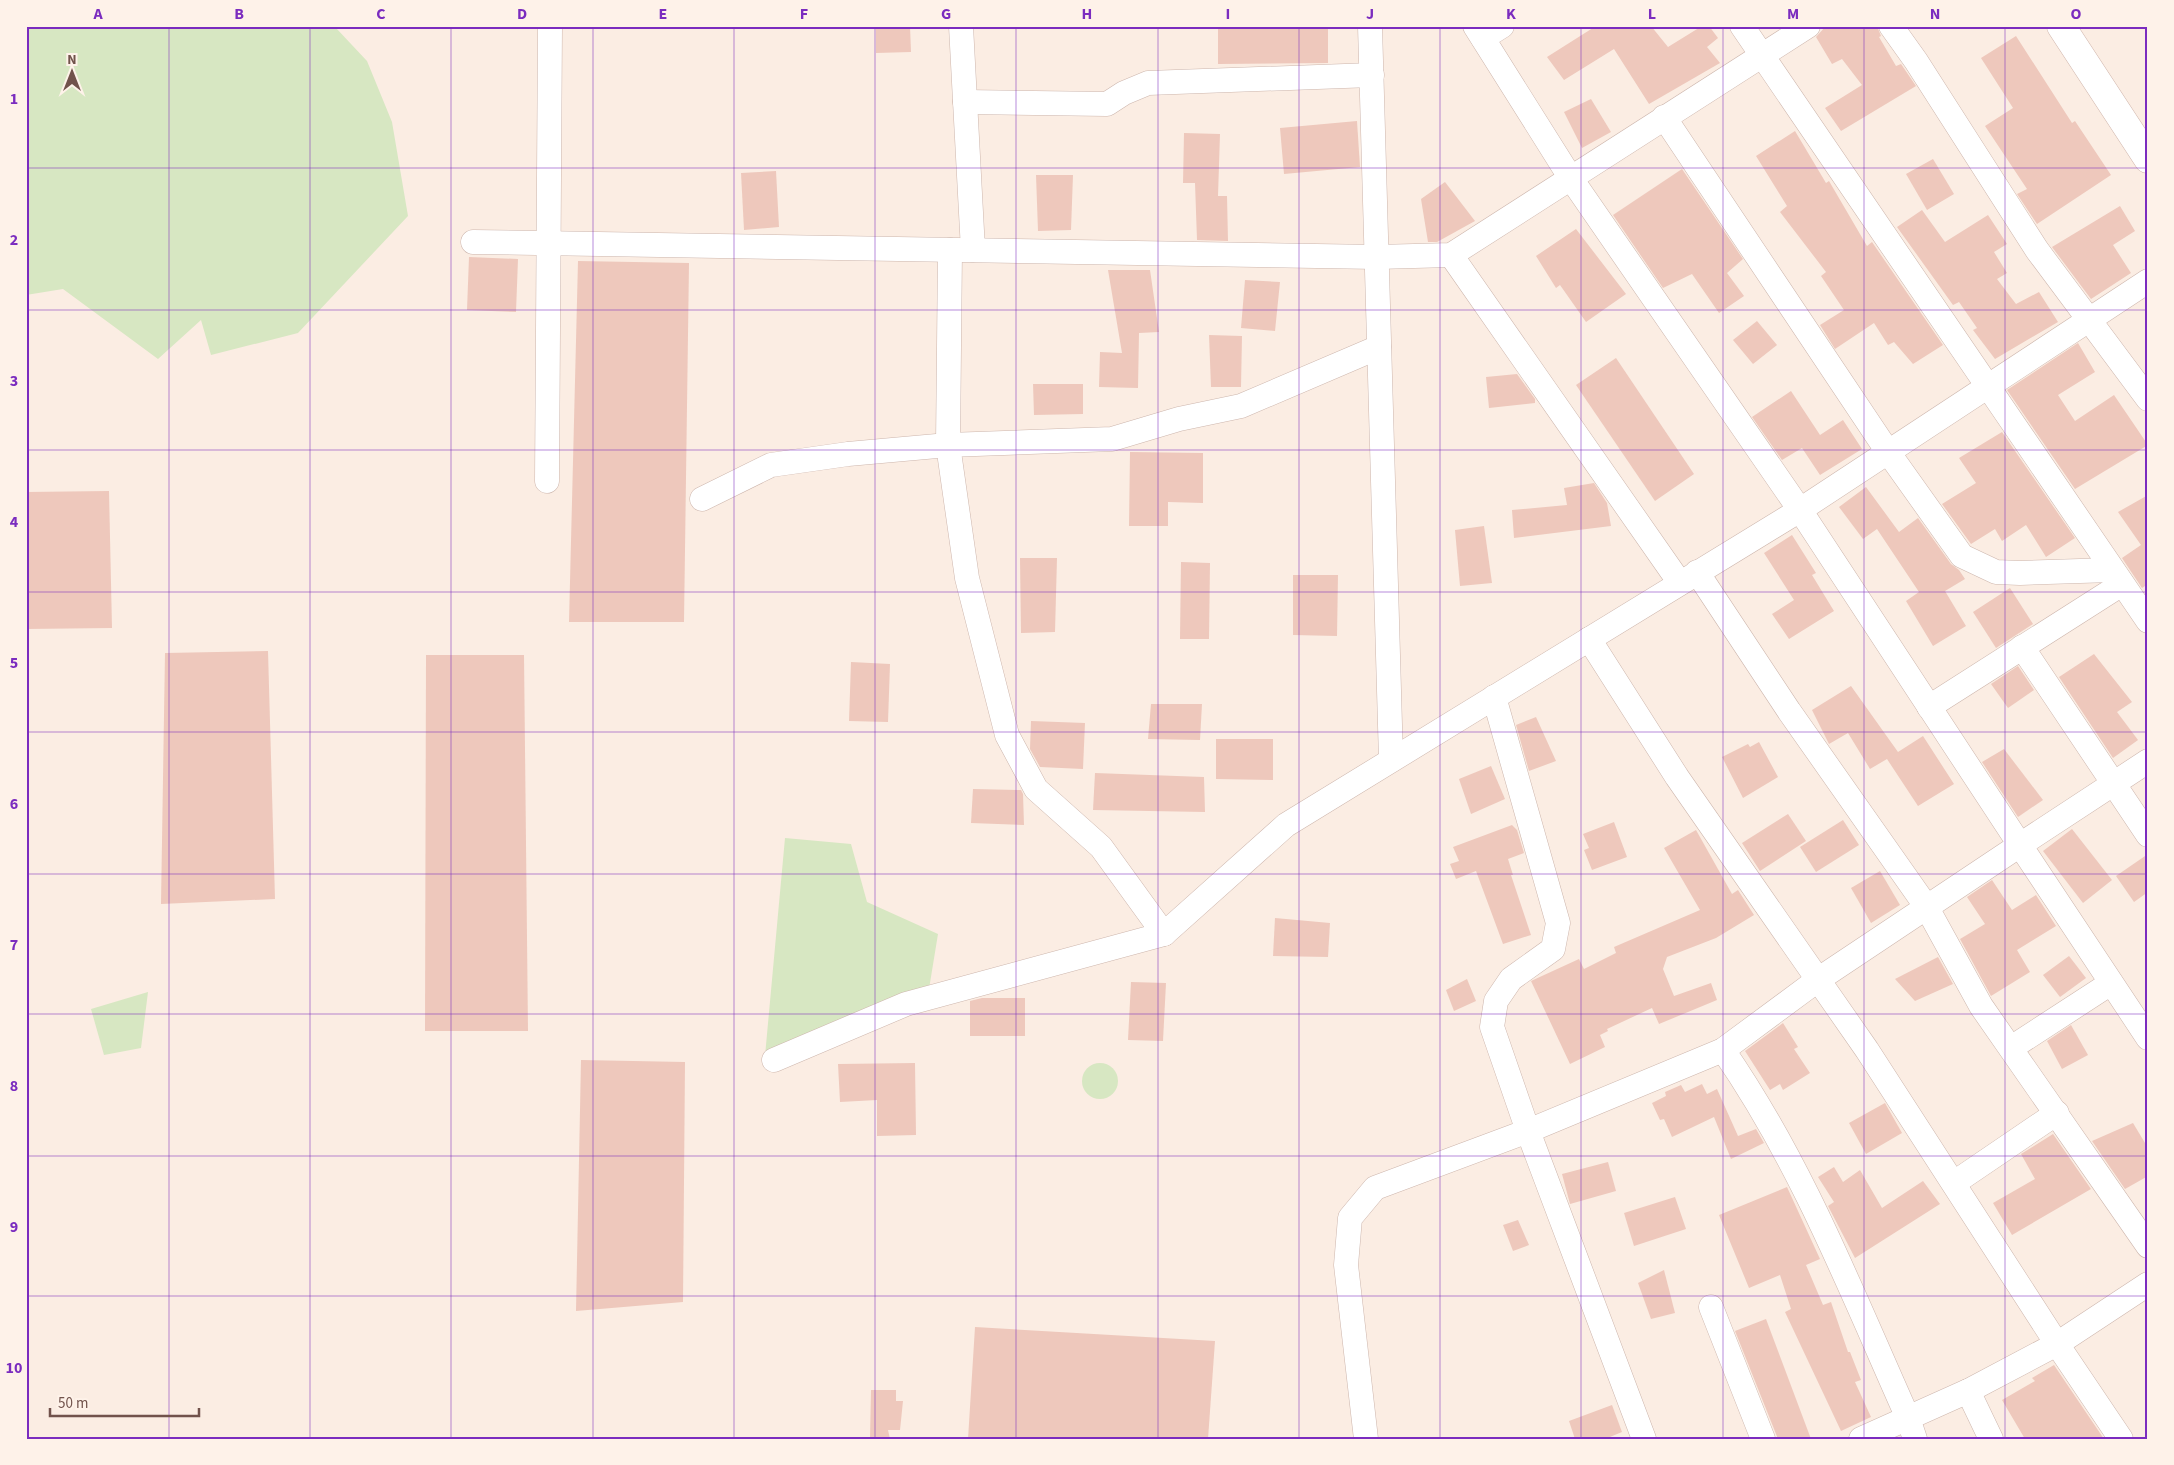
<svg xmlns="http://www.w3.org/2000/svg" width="2174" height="1465" viewBox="0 0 2174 1465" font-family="'Source Sans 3',sans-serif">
<rect width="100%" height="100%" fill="#fbede3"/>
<!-- green -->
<g fill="#d7e7c2">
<path d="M26 26 336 28 367 61 392 122 408 216 298 333 211 355 201 320 158 359 63 289 26 295Z"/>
<path d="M785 838 851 844 867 902 938 934 929 989 765 1056Z"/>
<path d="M148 992 141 1048 104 1055 91 1009Z"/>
<circle cx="1100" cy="1081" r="18"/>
</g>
<!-- building -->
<g fill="#eec8bc">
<path d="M876 26H910L911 52 876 53Z"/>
<path d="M1218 26H1328V63L1218 64Z"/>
<path d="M1596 26H1651L1668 47 1702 26H1709L1718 38 1707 47 1720 63 1649 104 1614 49 1564 80 1547 57Z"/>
<path d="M1826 26H1877L1881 36 1879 37 1896 66 1901 64 1916 86 1841 131 1825 108 1862 85 1842 59 1832 64 1816 37Z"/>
<path d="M2016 36 2072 123 2075 121 2111 175 2037 224 2017 194 2027 189 1985 126 2013 108 1981 58Z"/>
<path d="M1591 99 1611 132 1582 148 1564 112Z"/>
<path d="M1357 121 1360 167 1284 174 1280 128Z"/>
<path d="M1795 131 1826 183 1829 181 1867 246 1872 242 1943 345 1913 364 1894 342 1888 345 1874 323 1835 349 1820 325 1844 310 1821 276 1826 272 1780 212 1787 206 1756 156Z"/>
<path d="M1184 133 1220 134 1218 196H1227L1228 241 1197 240 1195 183H1183Z"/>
<path d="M1933 159 1954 194 1927 210 1906 174Z"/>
<path d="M1682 169 1743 259 1727 273 1744 296 1719 313 1692 274 1663 288 1613 215Z"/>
<path d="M776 171 779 227 744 230 741 173Z"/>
<path d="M1036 175H1073L1071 230 1038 231Z"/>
<path d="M1445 182 1475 221 1437 242H1428L1421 199Z"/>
<path d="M2120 206 2135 231 2113 245 2131 273 2091 299 2052 247Z"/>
<path d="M1922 210 1945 242 1988 215 2007 244 1994 252 2007 273 1997 279 2016 304 2039 292 2058 322 1995 359 1973 330 1977 328 1959 302 1953 305 1897 227Z"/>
<path d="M1576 229 1626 294 1586 322 1560 285 1556 288 1536 256Z"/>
<path d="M469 257 518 259 516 312 467 310Z"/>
<path d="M578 261 689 263 684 622H569Z"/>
<path d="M1108 270H1150L1159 332 1139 333 1138 388 1099 387 1100 352 1122 353Z"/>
<path d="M1245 280 1280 282 1275 331 1241 328Z"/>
<path d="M1757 321 1777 345 1753 364 1733 340Z"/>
<path d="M1209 335 1242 336 1241 387H1211Z"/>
<path d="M2078 343 2095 372 2058 395 2075 421 2114 395 2148 445 2075 489 2007 390Z"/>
<path d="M1616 358 1694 474 1655 501 1576 385Z"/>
<path d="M1517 374 1535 399V403L1489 408 1486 377Z"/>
<path d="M1033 384H1083V414L1034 415Z"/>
<path d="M1791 391 1820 435 1843 420 1862 449 1820 475 1802 448 1782 460 1752 417Z"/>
<path d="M2002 432 2075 538 2046 557 2026 525 2002 541 1995 529 1971 544 1942 504 1976 483 1959 458Z"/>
<path d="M1130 452 1203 453V503L1168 502V526H1129Z"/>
<path d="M1594 483 1607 503 1611 526 1514 538 1512 510 1567 505 1564 488Z"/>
<path d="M1866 487 1899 532 1918 518 1951 564 1959 570 1965 579 1945 591 1966 626 1933 646 1906 601 1919 592 1877 529 1863 539 1839 507Z"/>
<path d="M109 491 112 628 26 629V492Z"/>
<path d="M2148 495V584L2142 588 2122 558 2141 545 2118 512Z"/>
<path d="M1484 526 1492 583 1460 586 1455 530Z"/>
<path d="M1792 535 1816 573 1812 575 1834 611 1789 639 1772 614 1794 600 1764 553Z"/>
<path d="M1020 558H1057L1055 632 1021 633Z"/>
<path d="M1181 562 1210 563 1209 639H1180Z"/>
<path d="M1293 575H1338L1337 636 1293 635Z"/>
<path d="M2010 588 2033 624 1996 648 1973 612Z"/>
<path d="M268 651 275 899 161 904 165 653Z"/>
<path d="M2094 654 2132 702 2117 712 2138 740 2113 758 2059 677Z"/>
<path d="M426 655H524L528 1031H425Z"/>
<path d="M851 662 890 664 888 722 849 721Z"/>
<path d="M2018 666 2034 690 2008 708 1991 684Z"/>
<path d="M1851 686 1898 752 1923 736 1954 784 1918 806 1887 759 1870 769 1848 733 1829 744 1812 710Z"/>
<path d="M1151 704H1202L1200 740 1148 739Z"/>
<path d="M1536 717 1556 761 1529 771 1516 725Z"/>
<path d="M1031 721 1085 723 1083 769 1040 767 1030 749Z"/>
<path d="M1216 739H1273V780L1216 779Z"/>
<path d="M1759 742 1778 777 1743 798 1722 757 1748 744 1750 747Z"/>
<path d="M2004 749 2043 800 2018 817 1982 762Z"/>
<path d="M1491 766 1505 799 1471 814 1459 779Z"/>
<path d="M1095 773 1204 777 1205 812 1093 810Z"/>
<path d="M973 789 1021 790 1023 794 1024 825 971 823Z"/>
<path d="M1788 814 1806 841 1760 871 1742 843Z"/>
<path d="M1843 820 1859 845 1816 872 1800 847Z"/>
<path d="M1614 822 1627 857 1592 870 1584 850 1589 848 1583 834Z"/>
<path d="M1512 825 1517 830 1524 853 1508 859 1513 875H1511L1531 935 1503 944 1476 871 1456 879 1450 864 1459 861 1453 847Z"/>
<path d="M2072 829 2112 880 2083 903 2043 851Z"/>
<path d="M1696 830 1732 894 1738 890 1754 915 1716 938 1667 957 1663 969 1674 996 1711 983 1717 1000 1659 1024 1652 1008 1607 1029 1608 1031 1600 1035 1605 1047 1570 1064 1531 981 1579 959 1584 969 1616 953 1614 947 1700 910 1664 848Z"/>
<path d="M2148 854V892L2134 902 2116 876Z"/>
<path d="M1880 871 1900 905 1871 923 1851 888Z"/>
<path d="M1992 880 2012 910 2036 895 2056 926 2017 950 2030 972 1991 996 1960 939 1985 924 1967 897Z"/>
<path d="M1275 918 1330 923 1328 957 1273 956Z"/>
<path d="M2069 956 2086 978 2060 997 2043 975Z"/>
<path d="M1938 957 1953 984 1915 1001 1895 979Z"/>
<path d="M1467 979 1476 1001 1454 1011 1446 990Z"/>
<path d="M1131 982 1166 983 1163 1041 1128 1040Z"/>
<path d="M982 998H1025V1036H970V1001Z"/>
<path d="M1783 1023 1798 1047 1794 1049 1810 1073 1783 1090 1780 1084 1770 1090 1745 1051Z"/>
<path d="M2071 1025 2088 1055 2062 1069 2047 1041Z"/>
<path d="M581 1060 685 1062 683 1302 576 1311Z"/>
<path d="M915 1063 916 1135 877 1136V1100L840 1102 838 1064Z"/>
<path d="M1702 1084 1707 1094 1717 1089 1738 1136 1756 1129 1764 1143 1731 1159 1714 1117 1672 1137 1664 1119 1660 1120 1652 1103 1666 1096 1665 1092 1681 1085 1685 1092Z"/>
<path d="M1885 1103 1902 1133 1866 1154 1849 1123Z"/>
<path d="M2133 1123 2148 1148V1176L2125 1189 2092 1141Z"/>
<path d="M2053 1134 2091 1189 2012 1235 1993 1203 2035 1179 2021 1154Z"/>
<path d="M1608 1162 1616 1191 1570 1204 1562 1174Z"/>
<path d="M1834 1167 1843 1182 1860 1170 1882 1208 1923 1181 1940 1204 1855 1258 1828 1206 1834 1202 1818 1177Z"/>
<path d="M1787 1187 1820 1259 1806 1265 1823 1305 1831 1302 1848 1352H1850L1861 1380 1855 1382 1871 1417 1841 1431 1785 1312 1791 1309 1780 1275 1749 1288 1719 1215Z"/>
<path d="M1675 1197 1686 1229 1634 1246 1624 1213Z"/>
<path d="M1518 1220 1529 1245 1513 1251 1503 1225Z"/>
<path d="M1664 1270 1675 1313 1651 1319 1638 1283Z"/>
<path d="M1766 1319 1811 1439H1778L1735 1331Z"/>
<path d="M975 1327 1215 1341 1208 1439H968Z"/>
<path d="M2054 1365 2104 1439H2025L2002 1400 2035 1381 2032 1378Z"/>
<path d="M871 1390H896V1401H903L900 1430H888L890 1439H870Z"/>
<path d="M1612 1405 1622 1432 1605 1439H1575L1569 1421Z"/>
</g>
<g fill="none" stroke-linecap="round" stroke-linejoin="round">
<!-- street casing -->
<g stroke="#cdb6ad" stroke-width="25">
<g id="street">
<path d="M961 26 973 250"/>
<path d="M1370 26 1391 760"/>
<path d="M1742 26 2148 621"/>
<path d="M1891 26 1916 61 2037 250 2148 399"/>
<path d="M1483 38 1502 26"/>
<path d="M965 102 1107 104 1124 93 1148 83 1372 75"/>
<path d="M1664 117 1888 452 1962 556 1996 572 2020 573 2112 570"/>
<path d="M473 242 1377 257 1451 255 1808 26"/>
<path d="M950 250 948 445 967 578 1007 735 1036 789 1101 847 1164 934 1286 825 1800 510 1570 177 1475 26"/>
<path d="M1451 255 1680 583"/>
<path d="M547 481 550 26"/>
<path d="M702 499 771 465 848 454 948 445 1112 439 1179 419 1241 406 1379 347"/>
<path d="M1697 572 1789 711 1926 906 1981 1006 2148 1246"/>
<path d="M1589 639 1677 777 1867 1050 2057 1344 2121 1439"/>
<path d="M2022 647 2148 835"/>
<path d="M1494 697 1558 923 1553 949 1511 979 1496 1001 1492 1027 1528 1131 1644 1439"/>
<path d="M1929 707 2122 584"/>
<path d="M2148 761 2020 845 2148 1038"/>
<path d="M2011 1048 2111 983"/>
<path d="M1723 1050C1802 1164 1852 1293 1908 1418L1915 1439"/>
<path d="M774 1060 906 1004 1164 934"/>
<path d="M1954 1183 2057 1113"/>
<path d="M1711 1307 1763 1439"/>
<path d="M1968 1391 1991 1439"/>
<path d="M1366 1439 1346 1265 1350 1218 1375 1188 1528 1131 1723 1050 1819 979 2020 845 1800 510 2148 281"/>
<path d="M1861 1439 1968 1391 2057 1344 2148 1284"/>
</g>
</g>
<!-- secondary casing -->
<g stroke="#d0b5ab" stroke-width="29">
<path id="secondary" d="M2061 26 2148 159"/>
</g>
<!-- street -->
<use href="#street" stroke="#fff" stroke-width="24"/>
<!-- secondary -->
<use href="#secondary" stroke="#fff" stroke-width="28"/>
</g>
<!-- grid -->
<path fill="none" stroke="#7b2cbf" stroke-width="1" stroke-opacity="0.55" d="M169 26V1439M310 26V1439M451 26V1439M593 26V1439M734 26V1439M875 26V1439M1016 26V1439M1158 26V1439M1299 26V1439M1440 26V1439M1581 26V1439M1723 26V1439M1864 26V1439M2005 26V1439M26 168H2148M26 310H2148M26 450H2148M26 592H2148M26 732H2148M26 874H2148M26 1014H2148M26 1156H2148M26 1296H2148"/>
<!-- border -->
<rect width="2174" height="1465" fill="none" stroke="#fef2e9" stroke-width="55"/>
<!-- north arrow -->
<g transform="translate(72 72)" stroke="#fef2e9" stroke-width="4" paint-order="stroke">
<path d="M0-4L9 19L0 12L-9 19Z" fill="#71524b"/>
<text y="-8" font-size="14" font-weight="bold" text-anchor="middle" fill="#71524b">N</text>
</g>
<!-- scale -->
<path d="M50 1408v8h149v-8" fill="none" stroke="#71524b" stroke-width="2.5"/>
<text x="58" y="1408" font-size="15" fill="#71524b" stroke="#fef2e9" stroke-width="4" paint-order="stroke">50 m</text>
<rect x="28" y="28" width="2118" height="1410" fill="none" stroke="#7b2cbf" stroke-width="2"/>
<g font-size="16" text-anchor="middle" font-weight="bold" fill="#7b2cbf">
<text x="98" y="19">A</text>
<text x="239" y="19">B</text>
<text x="381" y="19">C</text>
<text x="522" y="19">D</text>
<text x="663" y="19">E</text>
<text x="804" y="19">F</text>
<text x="946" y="19">G</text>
<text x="1087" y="19">H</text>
<text x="1228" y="19">I</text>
<text x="1370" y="19">J</text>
<text x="1511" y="19">K</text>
<text x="1652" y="19">L</text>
<text x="1793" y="19">M</text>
<text x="1935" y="19">N</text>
<text x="2076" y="19">O</text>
<text x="14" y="104">1</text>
<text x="14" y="245">2</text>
<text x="14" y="386">3</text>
<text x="14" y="527">4</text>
<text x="14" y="668">5</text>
<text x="14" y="809">6</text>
<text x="14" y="950">7</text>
<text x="14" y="1091">8</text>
<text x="14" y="1232">9</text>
<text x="14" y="1373">10</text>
</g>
</svg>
